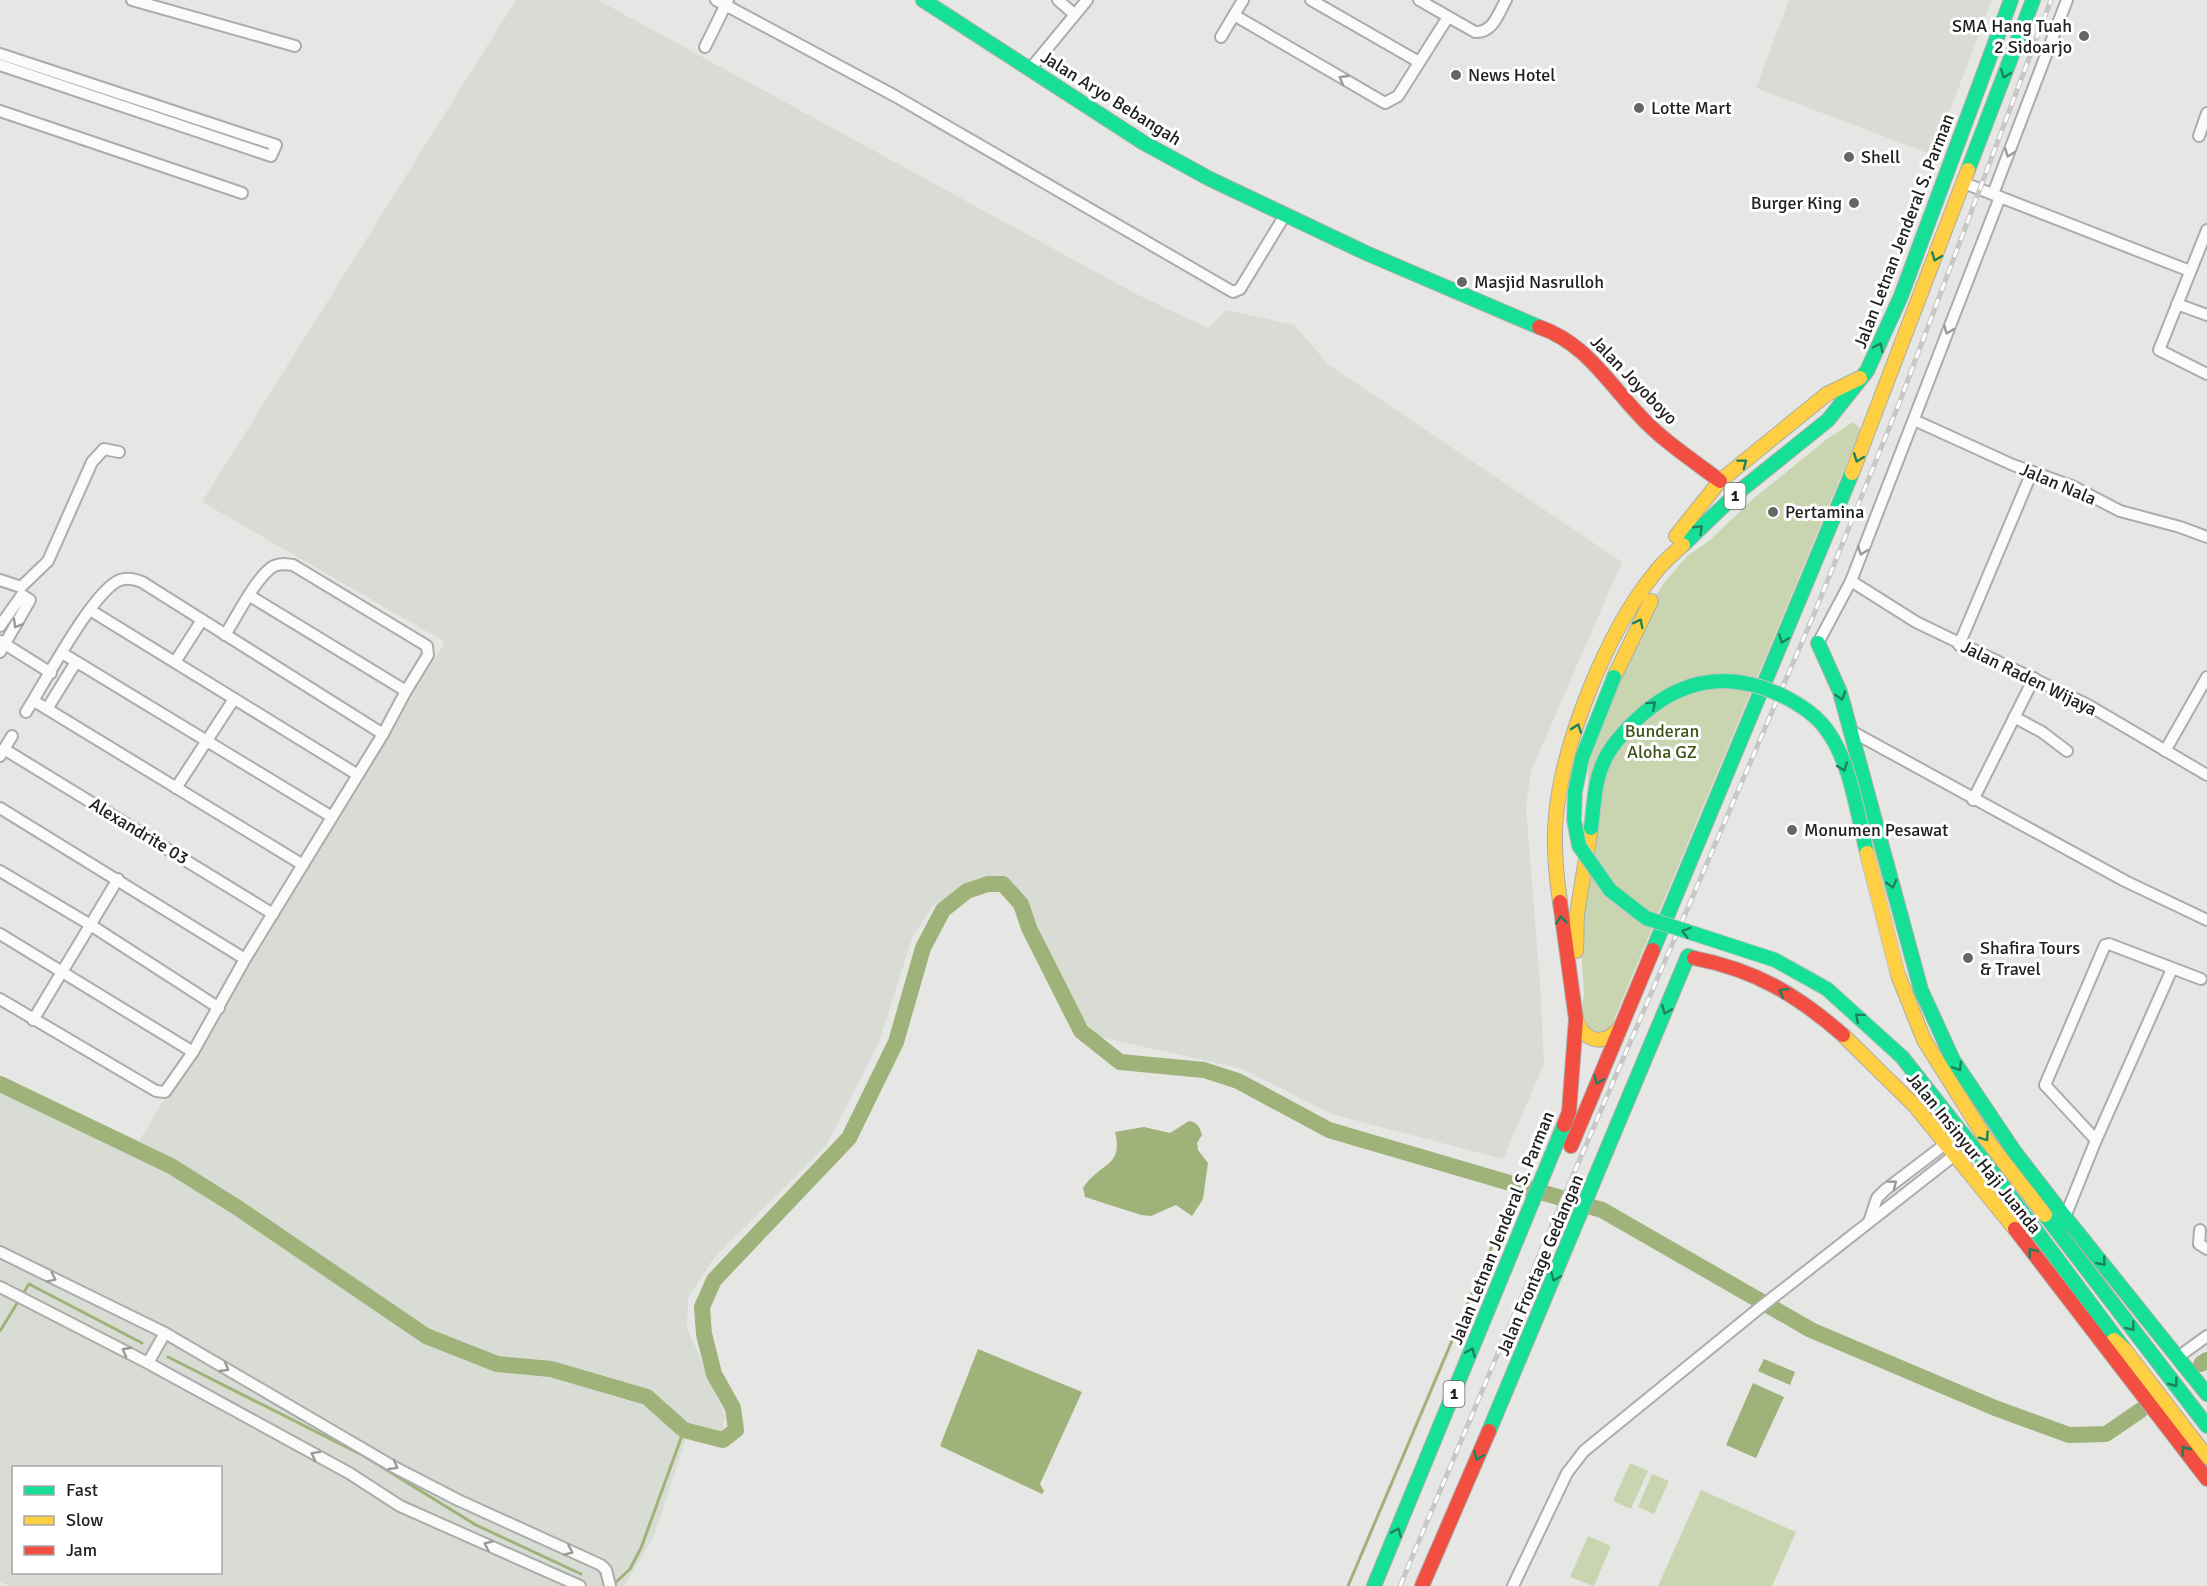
<svg xmlns="http://www.w3.org/2000/svg" width="2207" height="1586" viewBox="0 0 2207 1586" font-family="Signika,sans-serif">
<rect width="100%" height="100%" fill="#e6e7e4"/>
<!-- built -->
<g fill="#d8dcd4" fill-rule="evenodd">
<path d="M516 0H598L1138 295 1208 328 1227 310 1294 325 1329 365 1622 562 1531 771 1526 807 1540 984 1544 1064 1503 1159 1331 1114 1243 1069 1100 1037 1077 1013 1027 914 1002 885 981 878 935 904 913 935 879 1042 826 1146 714 1258 688 1297 687 1327 725 1416 721 1439 689 1429 654 1536 624 1586H10L0 1582V1075L139 1141 445 642 202 502ZM14 1468H220V1572H14Z"/>
<path d="M1789 0H1992L1933 155 1756 88Z"/>
</g>
<!-- green -->
<g fill="#c8d5b0">
<path d="M1853 422 1861 429 1610 1029 1593 1035 1582 1013 1584 992 1581 950 1589 757 1648 608 1664 583 1687 556 1709 541 1753 499 1827 439Z"/>
<path d="M1630 1463 1648 1471 1631 1509 1613 1501Z"/>
<path d="M1652 1474 1669 1481 1654 1514 1638 1507Z"/>
<path d="M1701 1490 1796 1532 1772 1586H1658Z"/>
<path d="M1588 1536 1611 1546 1594 1586 1570 1577Z"/>
</g>
<!-- water -->
<g fill="#9fb279">
<path d="M1189 1121C1197 1122 1200 1127 1202 1135L1197 1143 1198 1150 1208 1163 1203 1199 1192 1216 1176 1205 1151 1216 1141 1215 1085 1197 1083 1188C1100 1162 1124 1167 1115 1132L1144 1127 1170 1133Z"/>
<path d="M978 1349 1082 1392 1040 1484 1044 1491 1042 1494 940 1446Z"/>
<path d="M1764 1359 1795 1372 1790 1385 1758 1371Z"/>
<path d="M1753 1383 1784 1397 1756 1458 1726 1445Z"/>
</g>
<g fill="none" stroke-linecap="round" stroke-linejoin="round">
<!-- stream -->
<g stroke="#9fb279" stroke-width="3">
<path d="M0 1331 29 1284 142 1343"/>
<path d="M168 1357 364 1456 476 1525 581 1574"/>
<path d="M614 1584 630 1569 641 1548 684 1430"/>
<path d="M1348 1586 1518 1185"/>
</g>
<!-- river -->
<g stroke="#9fb279" stroke-width="16">
<path d="M0 1084 171 1166 238 1208 426 1336 497 1364 551 1369 647 1397 684 1430 723 1440 736 1430 733 1408 714 1374 704 1334 702 1307 714 1280 849 1138 896 1042 923 948 943 910 967 891 988 884H1003L1021 904 1029 928 1081 1031 1120 1062 1204 1070 1238 1081 1329 1130 1602 1210 1811 1330 1995 1408 2069 1435 2106 1434 2141 1410"/>
<path d="M2201 1364 2207 1360"/>
</g>
<!-- street casing -->
<g stroke="#acadaa" stroke-width="14">
<g id="street">
<path d="M132 0 295 46"/>
<path d="M716 0 895 96 1233 292 1240 289 1285 215"/>
<path d="M1058 0 1074 14"/>
<path d="M1311 0 1419 62"/>
<path d="M1419 0 1475 32C1493 33 1498 14 1506 0"/>
<path d="M1234 15 1385 103 1398 96 1448 17"/>
<path d="M1221 37 1243 0"/>
<path d="M705 47 728 0"/>
<path d="M0 54 276 145 271 156 0 65"/>
<path d="M1031 68 1087 0"/>
<path d="M0 111 242 193"/>
<path d="M2199 136 2207 113"/>
<path d="M1964 183 2190 271"/>
<path d="M1993 194 2067 0"/>
<path d="M2207 230 2159 350 2207 374"/>
<path d="M2177 304 2207 315"/>
<path d="M1914 420 2013 465 2072 486 2120 511 2180 527 2207 537"/>
<path d="M0 580 21 587"/>
<path d="M1851 581 1916 622 2088 705 2207 775"/>
<path d="M21 587 48 561 92 462 104 449 119 452"/>
<path d="M90 610 358 775"/>
<path d="M0 626 22 595 30 600 0 652"/>
<path d="M225 635C236 618 257 575 274 566 281 563 286 564 293 565L427 646 428 655 406 691 250 596"/>
<path d="M0 641 51 673"/>
<path d="M1818 643 1851 581 2000 197"/>
<path d="M1959 645 2032 472"/>
<path d="M62 653 332 817"/>
<path d="M175 662 202 620"/>
<path d="M34 701 303 865"/>
<path d="M47 709 76 662"/>
<path d="M2014 717 2042 732 2067 751"/>
<path d="M1851 731 2125 881 2207 920"/>
<path d="M383 734 406 691"/>
<path d="M4 749 273 914"/>
<path d="M2165 751 2207 677"/>
<path d="M0 756 12 736"/>
<path d="M176 788 234 699"/>
<path d="M1973 800 2034 678"/>
<path d="M0 808 245 959"/>
<path d="M0 871 89 924 219 1008"/>
<path d="M0 934 193 1052"/>
<path d="M0 999 156 1091 165 1092 193 1052 245 959 383 734 142 582C135 579 128 577 120 580 93 590 43 686 26 712"/>
<path d="M33 1020 118 879"/>
<path d="M2096 1140 2045 1085 2105 945 2109 944 2201 979"/>
<path d="M2065 1217 2096 1140 2172 969"/>
<path d="M1869 1222 1877 1198 1885 1190 1948 1142"/>
<path d="M2200 1230 2199 1244 2207 1249"/>
<path d="M0 1252 165 1333 394 1467 458 1500 601 1565 606 1570 610 1586"/>
<path d="M0 1287 148 1363 349 1473 400 1506 580 1586"/>
<path d="M2178 1357 2207 1336"/>
<path d="M148 1363 165 1333"/>
<path d="M1513 1586 1567 1473 1584 1451 1757 1310 1956 1154"/>
</g>
</g>
<!-- fast casing -->
<g stroke="#acadaa" stroke-width="16">
<g id="fast">
<path d="M923 0 1144 143 1210 179 1366 253 1539 327"/>
<path d="M1968 170 2033 0"/>
<path d="M1683 545 1736 494 1828 420 1867 371 1901 296 2011 0"/>
<path d="M1818 643 1840 692 1921 990 1953 1060 2014 1151 2065 1217 2057 1230"/>
<path d="M1653 950 1852 473"/>
<path d="M1902 1057 1987 1165 2125 1350"/>
<path d="M2045 1215 2207 1426"/>
<path d="M2065 1217 2207 1394"/>
<path d="M1489 1431 1688 956 1694 958"/>
<path d="M1374 1586 1564 1125"/>
</g>
</g>
<!-- slow casing -->
<g stroke="#acadaa" stroke-width="16">
<g id="slow">
<path d="M1852 473 1968 170"/>
<path d="M1676 536 1720 481 1827 394 1860 378"/>
<path d="M1614 677 1651 601"/>
<path d="M1560 902C1556 874 1553 845 1556 816 1563 741 1607 632 1654 574 1662 563 1673 554 1683 545"/>
<path d="M1576 951 1577 914 1591 828"/>
<path d="M1898 975 1924 1040 1986 1139 2045 1215"/>
<path d="M1576 1019C1584 1043 1606 1047 1621 1026"/>
<path d="M1843 1035 1915 1106 2015 1229"/>
<path d="M2114 1340 2125 1350 2207 1457"/>
</g>
</g>
<!-- jam casing -->
<g stroke="#acadaa" stroke-width="16">
<g id="jam">
<path d="M1539 327C1586 343 1608 383 1641 417 1663 441 1694 461 1720 481"/>
<path d="M1560 902 1576 1019 1569 1112 1564 1125"/>
<path d="M1694 958C1755 970 1796 994 1843 1035"/>
<path d="M1571 1146 1653 950"/>
<path d="M2015 1229 2207 1479"/>
<path d="M1422 1586 1489 1431"/>
</g>
</g>
<!-- street -->
<use href="#street" stroke="#fbfbfb" stroke-width="10"/>
<!-- fast -->
<use href="#fast" stroke="#16e098" stroke-width="14"/>
<!-- slow -->
<use href="#slow" stroke="#ffcf43" stroke-width="14"/>
<!-- jam -->
<use href="#jam" stroke="#f24e42" stroke-width="14"/>
<!-- rail casing -->
<g stroke="#c7c8c6" stroke-width="5">
<path id="rail" d="M1400 1586 1565 1194 1814 614 1900 401 2051 0"/>
</g>
<!-- rail -->
<use href="#rail" stroke="#fff" stroke-width="3" stroke-dasharray="9" stroke-linecap="butt"/>
<!-- fast-bridge casing -->
<g stroke="#c1c2c0" stroke-width="16" stroke-linecap="butt">
<g id="fast-bridge">
<path d="M1614 677 1582 758 1575 792 1574 820 1579 846 1610 890 1646 918 1775 960 1827 989 1902 1057"/>
<path d="M1591 828C1594 806 1594 782 1604 761 1610 747 1623 733 1634 722 1678 679 1727 669 1783 696 1799 704 1815 714 1826 729 1851 762 1857 814 1867 853"/>
</g>
</g>
<!-- slow-bridge casing -->
<g stroke="#c1c2c0" stroke-width="16" stroke-linecap="butt">
<path id="slow-bridge" d="M1867 853 1898 975"/>
</g>
<!-- fast-bridge -->
<use href="#fast-bridge" stroke="#16e098" stroke-width="14"/>
<!-- slow-bridge -->
<use href="#slow-bridge" stroke="#ffcf43" stroke-width="14"/>
</g>
<!-- one-way arrows -->
<defs><path id="oneway-chevron" d="M-2-3.5L2.5 0L-2 3.5" fill="none" stroke-width="1.6" stroke-linecap="round" stroke-linejoin="round" transform="scale(1.5)"/></defs>
<g stroke="#1c815c">
<use href="#oneway-chevron" transform="translate(2005 74) rotate(111)"/>
<use href="#oneway-chevron" transform="translate(1936 257) rotate(111)"/>
<use href="#oneway-chevron" transform="translate(1879 347) rotate(-65)"/>
<use href="#oneway-chevron" transform="translate(1858 458) rotate(111)"/>
<use href="#oneway-chevron" transform="translate(1743 463) rotate(-37)"/>
<use href="#oneway-chevron" transform="translate(1699 529) rotate(-44)"/>
<use href="#oneway-chevron" transform="translate(1639 623) rotate(-63)"/>
<use href="#oneway-chevron" transform="translate(1783 639) rotate(112)"/>
<use href="#oneway-chevron" transform="translate(1841 696) rotate(72)"/>
<use href="#oneway-chevron" transform="translate(1652 705) rotate(-42)"/>
<use href="#oneway-chevron" transform="translate(1577 728) rotate(-71)"/>
<use href="#oneway-chevron" transform="translate(1843 767) rotate(70)"/>
<use href="#oneway-chevron" transform="translate(1892 884) rotate(75)"/>
<use href="#oneway-chevron" transform="translate(1561 920) rotate(-97)"/>
<use href="#oneway-chevron" transform="translate(1686 932) rotate(-164)"/>
<use href="#oneway-chevron" transform="translate(1783 992) rotate(-151)"/>
<use href="#oneway-chevron" transform="translate(1666 1010) rotate(112)"/>
<use href="#oneway-chevron" transform="translate(1859 1017) rotate(-140)"/>
<use href="#oneway-chevron" transform="translate(1958 1067) rotate(58)"/>
<use href="#oneway-chevron" transform="translate(1598 1080) rotate(113)"/>
<use href="#oneway-chevron" transform="translate(1985 1137) rotate(55)"/>
<use href="#oneway-chevron" transform="translate(2032 1252) rotate(-128)"/>
<use href="#oneway-chevron" transform="translate(2102 1262) rotate(51)"/>
<use href="#oneway-chevron" transform="translate(1555 1277) rotate(113)"/>
<use href="#oneway-chevron" transform="translate(2131 1327) rotate(52)"/>
<use href="#oneway-chevron" transform="translate(1471 1352) rotate(-67)"/>
<use href="#oneway-chevron" transform="translate(2174 1383) rotate(53)"/>
<use href="#oneway-chevron" transform="translate(2185 1450) rotate(-127)"/>
<use href="#oneway-chevron" transform="translate(1478 1456) rotate(113)"/>
<use href="#oneway-chevron" transform="translate(1397 1532) rotate(-67)"/>
</g>
<g stroke="#999998">
<use href="#oneway-chevron" transform="translate(1343 79) rotate(-150)"/>
<use href="#oneway-chevron" transform="translate(2009 153) rotate(111)"/>
<use href="#oneway-chevron" transform="translate(1948 330) rotate(111)"/>
<use href="#oneway-chevron" transform="translate(1862 551) rotate(111)"/>
<use href="#oneway-chevron" transform="translate(17 624) rotate(121)"/>
<use href="#oneway-chevron" transform="translate(1893 1184) rotate(-37)"/>
<use href="#oneway-chevron" transform="translate(52 1278) rotate(26)"/>
<use href="#oneway-chevron" transform="translate(126 1351) rotate(-152)"/>
<use href="#oneway-chevron" transform="translate(225 1368) rotate(30)"/>
<use href="#oneway-chevron" transform="translate(315 1455) rotate(-151)"/>
<use href="#oneway-chevron" transform="translate(394 1466) rotate(30)"/>
<use href="#oneway-chevron" transform="translate(488 1545) rotate(-156)"/>
<use href="#oneway-chevron" transform="translate(569 1551) rotate(24)"/>
</g>
<!-- markers -->
<g fill="#666765" stroke="#fff" stroke-width="2">
<circle cx="2084" cy="36" r="6"/>
<circle cx="1456" cy="75" r="6"/>
<circle cx="1639" cy="108" r="6"/>
<circle cx="1849" cy="157" r="6"/>
<circle cx="1854" cy="203" r="6"/>
<circle cx="1462" cy="282" r="6"/>
<circle cx="1773" cy="512" r="6"/>
<circle cx="1792" cy="830" r="6"/>
<circle cx="1968" cy="958" r="6"/>
</g>
<g text-anchor="middle" dominant-baseline="central" stroke-width="6" stroke-linejoin="round" paint-order="stroke">
<!-- shield labels -->
<g fill="#fff" stroke="#646463" stroke-width="1.5">
<rect x="1724.5" y="483" width="21" height="26" rx="4.5"/>
<rect x="1443.5" y="1381" width="21" height="26" rx="4.5"/>
</g>
<g font-size="16" font-weight="bold" fill="#212220">
<text x="1735" y="496">1</text>
<text x="1454" y="1394">1</text>
</g>
<!-- poi labels -->
<g font-size="18" fill="#212220" stroke="#fff" text-anchor="start">
<text x="2072" y="26" text-anchor="end">SMA Hang Tuah<tspan x="2072" dy="21">2 Sidoarjo</tspan></text>
<text x="1468" y="75">News Hotel</text>
<text x="1651" y="108">Lotte Mart</text>
<text x="1861" y="157">Shell</text>
<text x="1842" y="203" text-anchor="end">Burger King</text>
<text x="1474" y="282">Masjid Nasrulloh</text>
<text x="1785" y="512">Pertamina</text>
<text x="1804" y="830">Monumen Pesawat</text>
<text x="1980" y="948">Shafira Tours<tspan x="1980" dy="21">&amp; Travel</tspan></text>
</g>
<!-- street labels -->
<g font-size="18" fill="#212220" stroke="#fff">
<text transform="translate(1111 98) rotate(32)">Jalan Aryo Bebangah</text>
<text transform="translate(1904 231) rotate(-69)">Jalan Letnan Jenderal S. Parman</text>
<text transform="translate(1634 380) rotate(46)">Jalan Joyoboyo</text>
<text transform="translate(2058 484) rotate(23)">Jalan Nala</text>
<text transform="translate(2029 678) rotate(26)">Jalan Raden Wijaya</text>
<text transform="translate(139 831) rotate(31)">Alexandrite 03</text>
<text transform="translate(1974 1153) rotate(51)">Jalan Insinyur Haji Juanda</text>
<text transform="translate(1502 1228) rotate(-68)">Jalan Letnan Jenderal S. Parman</text>
<text transform="translate(1540 1265) rotate(-67)">Jalan Frontage Gedangan</text>
</g>
<!-- park labels -->
<g font-size="18" fill="#405218" stroke="#fff">
<text x="1662" y="731">Bunderan<tspan x="1662" dy="21">Aloha GZ</tspan></text>
</g>
</g>
<!-- legend -->
<rect x="12" y="1466" width="210" height="108" fill="#ffffff" stroke="#a6a7a6" stroke-width="1.5"/>
<rect x="24" y="1486" width="30" height="9" fill="#16e098" stroke="#a6a7a6" stroke-width="1.5"/>
<text x="66" y="1496" font-size="18" fill="#212220">Fast</text>
<rect x="24" y="1516" width="30" height="9" fill="#ffcf43" stroke="#a6a7a6" stroke-width="1.5"/>
<text x="66" y="1526" font-size="18" fill="#212220">Slow</text>
<rect x="24" y="1546" width="30" height="9" fill="#f24e42" stroke="#a6a7a6" stroke-width="1.5"/>
<text x="66" y="1556" font-size="18" fill="#212220">Jam</text>
</svg>
